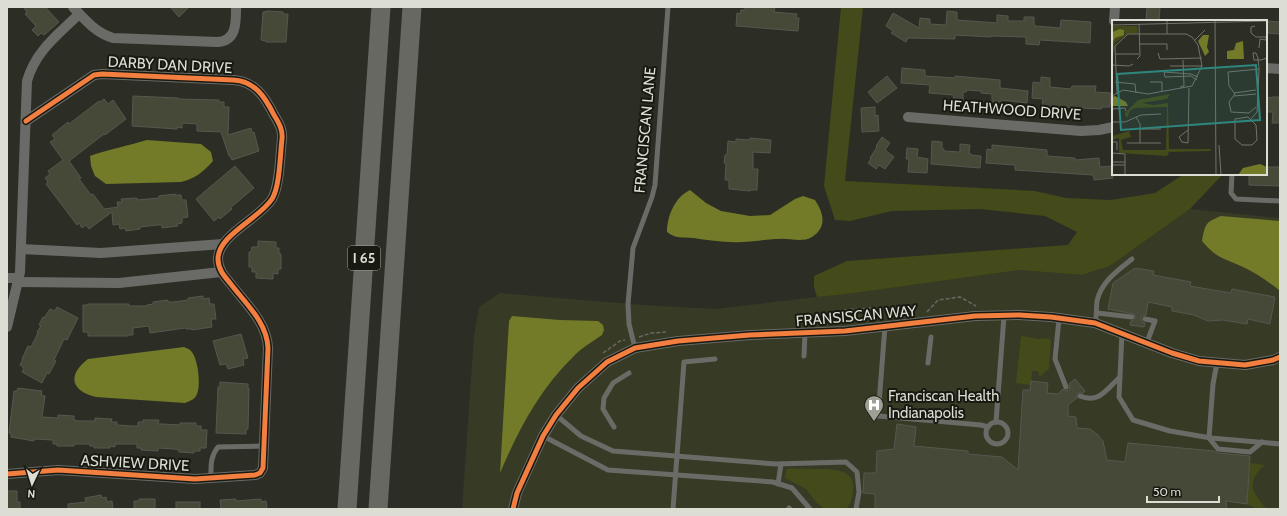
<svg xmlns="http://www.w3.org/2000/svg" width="1287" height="516" viewBox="0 0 1287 516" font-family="Cabin,sans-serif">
<rect width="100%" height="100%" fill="#2c2e25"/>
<!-- built -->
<path fill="#373a24" d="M1190 209 1280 218V509H462L474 335 479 307 500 293 644 305 715 309 832 295 1019 270 1082 275 1110 266Z"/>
<!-- green -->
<g fill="#444a19">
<path d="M841 7H863L845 181 1035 191 1066 198 1111 200 1155 193 1184 174H1223L1190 209 1110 266 1082 275 1019 270 846 294 817 297 814 287V276L847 261 1068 245 1077 232 1045 216 980 209 892 211 850 221 835 220 824 186Z"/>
<path d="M1023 336 1038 339 1046 338 1051 340 1049 369 1039 377 1038 371H1032L1031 385 1016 383 1021 337Z"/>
<path d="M1250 463 1265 465C1245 482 1252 492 1267 509H1257L1247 504Z"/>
<path d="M786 469C795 468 804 469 813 469 829 469 856 467 853 490 852 498 852 503 846 509H825L817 503 806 489 785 478Z"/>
</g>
<!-- water -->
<g fill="#737a28">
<path d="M147 140 201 144 211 152 213 161C202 173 196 178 181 182L106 184 95 176 91 166 90 156C109 149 128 146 147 140Z"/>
<path d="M690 190 706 203 721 211 750 216 770 215 795 199 803 196 815 200C823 212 828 227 812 237 802 243 789 238 779 239 766 239 754 242 742 242 725 243 709 240 693 238 682 237 676 239 667 232 667 216 675 197 690 190Z"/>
<path d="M1221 216 1280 221V291C1269 282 1256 273 1243 267 1224 258 1217 259 1202 241 1205 225 1205 222 1221 216Z"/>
<path d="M512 316 560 320 598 321 603 325 604 330 602 335C592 342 581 348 573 357 539 390 518 431 500 473L509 321Z"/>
<path d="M184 347C186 348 189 349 190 350 198 356 202 388 196 396 194 400 189 401 185 403L96 397C71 391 67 375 88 359Z"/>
</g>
<!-- building -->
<g fill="#474938" stroke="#56574f">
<path d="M23 7H45L59 22 44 35 41 33 38 36 32 30 36 26 25 14 27 12Z"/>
<path d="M170 7H189L179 17Z"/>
<path d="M745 7H775L774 12 797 14 796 18H799L798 31 736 26 737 13 740 14 741 10H745Z"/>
<path d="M1147 7H1160L1159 21H1146Z"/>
<path d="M268 11 283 12V14H288L286 42H266V41L261 40 263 12Z"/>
<path d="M947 11 957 12V20L997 23V15L1008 16V21H1024V17H1034V25L1036 26 1060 28 1061 20 1091 22 1090 43 1040 40 1039 45 1026 44V37L991 36V37L955 35V39L908 38 906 42 891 33 893 31 886 26 893 13 919 28 920 18 930 19V24L946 25Z"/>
<path d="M1268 21 1280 22V34L1267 33Z"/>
<path d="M902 68 925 70V76L955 78V76L1000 80V88L1028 91 1027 103 1002 100 1001 102H992V94L981 93V91L967 90 966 92H963V101L953 100 954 95 929 93 930 85 901 83Z"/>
<path d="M887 76 897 88 877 103 868 92Z"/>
<path d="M1041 77 1050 78V87L1071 89 1072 86H1096L1095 92 1111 93 1110 107H1102L1101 109 1042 106 1043 99 1032 98 1033 82 1041 83Z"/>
<path d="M133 96 178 98V99L219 100V102H224V107H229L228 135 251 128 252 133 254 132 259 151 232 160 230 156H229L221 132 197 131V124L182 123V128L177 127V129L132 126Z"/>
<path d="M1274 97H1280V123H1272L1273 112H1266V98Z"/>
<path d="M104 99 108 104 113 100 126 119 105 135 104 134 69 161 81 178 79 179 91 195 93 194 104 209 118 207 117 202H122L121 199 137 198V200L159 198V196L175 194V195H181L182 200H186L188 217 182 218V223L177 224 178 226 162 228V225H157L140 227V229L126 231 125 228 120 229 119 224 113 225 112 212 89 229 86 225 82 228 79 223 77 225 46 184 48 182 45 178 50 174 48 171 63 160 50 142 55 139 52 135 68 122 69 124 99 101 100 102Z"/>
<path d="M875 107V116L878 115 879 131 862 132 861 108Z"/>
<path d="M882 137 890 143 885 150 894 157 885 169 879 165 876 169 868 163 871 159 870 158 877 147 876 146Z"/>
<path d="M750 138 771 140 770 153 753 152V169H758L757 190H750V191L729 189V180H725L726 163H724L725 155H727L728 141 736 142V139L750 140Z"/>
<path d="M932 141 942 142V149H944V151L960 152V144L970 145 969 153 971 154V155L981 156 980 168 931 164Z"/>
<path d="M992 145 1047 150V156L1075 158V160L1099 158 1100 167 1112 166 1113 178 1094 180 1093 175 1015 170V165L986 163 987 149 992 150Z"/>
<path d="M907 148 918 149 917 157 928 159 927 173 908 172 909 159H906Z"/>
<path d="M235 166 254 188 230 208 232 209 220 219 219 217 214 221 196 199Z"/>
<path d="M1266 167H1280V186L1249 185V174H1266Z"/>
<path d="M258 241 276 242V248H279V254H281V269H278V274L273 273V279L256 278V272H252V267H249V252H251L252 247H258Z"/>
<path d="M1135 268 1154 271 1153 275 1191 282 1190 286 1231 293 1232 289 1275 297 1270 324 1248 319 1247 324 1223 320 1208 321 1194 315 1172 311V307L1148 302 1146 315 1142 316 1141 319 1142 322 1145 323 1144 327 1130 325 1131 321 1134 320 1136 318 1134 314 1108 309 1113 283Z"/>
<path d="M203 296V299L209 298 210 304H214L216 319H211L212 327 192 330 191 329H186L185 328 150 333 149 326 133 328V335H128V336H88V332H83V305H88V304H129V306H147V305L153 304V302L168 300V302H173L188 300V298Z"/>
<path d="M57 307 78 318 67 340 64 339 54 360 56 361 49 374 47 373 42 383 22 372 24 368 20 365 23 359H22L28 346 31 347 38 333 37 332 41 326 39 325 43 317 44 318 50 309 55 311Z"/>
<path d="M241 334 248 358 243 359 244 365 228 369 226 364 220 365 213 341Z"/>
<path d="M1075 379 1085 391 1083 393H1078L1076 395 1077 398 1068 405V416L1076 417 1077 428 1090 429 1097 434 1103 441 1107 460 1125 462 1128 443 1214 451 1218 453 1250 456 1247 504 1226 501 1227 509H875V494L863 493 864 473H876L877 451 894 449 897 424 916 427 914 446 968 451V454L1002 457 1018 470 1023 390H1030L1031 381 1048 383 1047 393 1058 394 1063 389 1066 391 1069 390 1070 387 1069 384Z"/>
<path d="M220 382 248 384V389L249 388 248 429H246V434L216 433 218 387H220Z"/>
<path d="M18 388 42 391 41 395 45 396 42 417 58 418V415L74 416V420L79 421H95V418L112 419 111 422H117V425L132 426H138V422H143V420H159L158 424H163L180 425V423H196V426H201V430H207L206 448H200V451H194V453L179 452V450L174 449 158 448V451L141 450V448H137V444H115V447L110 446V448H94V446H90V444H74V446H57V444H53V440L34 439V441L11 437V433H9L11 416 14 391H17Z"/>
<path d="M7 491H17V502H20V509H7Z"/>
<path d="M101 495 102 498 106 497 107 502 112 501 113 509H68V504L86 502 85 498Z"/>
<path d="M139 499H155V509H134V501H139Z"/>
<path d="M236 499V501L261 499V502L266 501 267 509H221L220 500Z"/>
<rect x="176" y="502" width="24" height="7"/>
</g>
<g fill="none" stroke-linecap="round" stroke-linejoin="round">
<!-- path -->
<g stroke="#686964" stroke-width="1.5" stroke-dasharray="4 2" stroke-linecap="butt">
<path d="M927 312 938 300 960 297 976 306"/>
<path d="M831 322 842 310 873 308 883 316"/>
<path d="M639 337 651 333 666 332"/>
<path d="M603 353 620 341 625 340"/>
</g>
<!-- service -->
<g stroke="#6a6b67" stroke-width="5">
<path d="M1232 174 1231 193 1236 199 1280 201"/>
<path d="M1097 313 1132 317"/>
<path d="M1059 319 1055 359 1066 387"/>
<path d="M1145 319 1155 321 1147 342"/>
<path d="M1095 323C1097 316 1096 308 1097 301 1101 282 1118 270 1132 259"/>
<path d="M885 326 878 416 981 425 988 427"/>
<path d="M1122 333 1119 397 1133 420 1170 431 1211 438 1280 444"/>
<path d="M635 348 629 324 628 304 633 248 652 197 655 185 668 7"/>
<path d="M804 356 805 333"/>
<path d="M928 363 931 337"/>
<path d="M1217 363 1213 384 1209 438 1218 449 1250 452 1262 442"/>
<path d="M1080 396C1099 404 1107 389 1120 377"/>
<path d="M556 415 581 436 613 451 776 464 846 462 857 472 859 492 856 509"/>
<circle cx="997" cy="433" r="11"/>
<path d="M996 422 1004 316"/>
<path d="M614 427 603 409 604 398 613 383 629 373"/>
<path d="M543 436 608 470 773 482 792 488 810 509"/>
<path d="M211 478C211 466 210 457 218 447L264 446"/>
<path d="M778 484 781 464"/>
<path d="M789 508 790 509"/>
<path d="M673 509 684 362 715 359"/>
</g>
<!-- minor -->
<g stroke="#6a6b67" stroke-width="10">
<path d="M73 7C85 20 96 33 113 38L217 42C237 41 236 22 236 7"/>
<path d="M1114 21 1115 7"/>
<path d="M1266 68 1280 69"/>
<path d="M908 117 1081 131 1099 130 1113 127"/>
<path d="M21 249 101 253 223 244"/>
<path d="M7 278H19"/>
<path d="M18 282 119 283 221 272"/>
<path d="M7 327 20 272 27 81C36 50 58 35 79 14"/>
<path d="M7 474 58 470 195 479 255 475 260 473 263 468 268 348C267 322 245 303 230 283 224 276 218 269 218 259 218 235 259 219 272 199 280 186 280 155 282 139 283 130 279 123 274 115 265 97 255 81 233 80L102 74 94 75 26 121"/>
<path d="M513 509 517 493 543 436 556 415 578 388 607 362 635 348 678 341 750 335 845 331 975 316 1019 315 1051 317 1095 323 1172 353 1199 361 1245 365 1273 360 1280 357"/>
</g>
<!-- motorway -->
<g stroke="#676861" stroke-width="19">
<path d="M347 509 381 7"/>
<path d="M378 509 412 7"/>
</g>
<!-- cycleway casing -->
<g stroke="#181911" stroke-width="8">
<g id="cycleway">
<path d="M7 474 58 470 195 479 255 475 260 473 263 468 268 348C267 322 245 303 230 283 224 276 218 269 218 259 218 235 259 219 272 199 280 186 280 155 282 139 283 130 279 123 274 115 265 97 255 81 233 80L102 74 94 75 26 121"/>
<path d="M513 509 517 493 543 436 556 415 578 388 607 362 635 348 678 341 750 335 845 331 975 316 1019 315 1051 317 1095 323 1172 353 1199 361 1245 365 1273 360 1280 357"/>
</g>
</g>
<!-- cycleway -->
<use href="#cycleway" stroke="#f27e40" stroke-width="5"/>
</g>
<!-- icons -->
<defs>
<g id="hospital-pin" transform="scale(1)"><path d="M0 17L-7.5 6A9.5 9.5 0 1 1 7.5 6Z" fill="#9ea096" stroke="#181911"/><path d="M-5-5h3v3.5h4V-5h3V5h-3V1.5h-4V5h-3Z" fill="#fff"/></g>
</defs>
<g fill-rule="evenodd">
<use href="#hospital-pin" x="874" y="405"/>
</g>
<g text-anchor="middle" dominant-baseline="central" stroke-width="4" stroke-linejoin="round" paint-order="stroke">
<!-- shield labels -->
<rect fill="#181911" stroke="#a1a399" stroke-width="1" x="348" y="246" width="32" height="24" rx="3"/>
<g font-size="14" font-weight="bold" fill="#dcded3">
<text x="364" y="258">I 65</text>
</g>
<!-- street labels -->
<g font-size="15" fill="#dcded3" stroke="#181911">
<text transform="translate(170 65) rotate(3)">DARBY DAN DRIVE</text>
<text transform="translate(1012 110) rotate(4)">HEATHWOOD DRIVE</text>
<text transform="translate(645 130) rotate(-85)">FRANCISCAN LANE</text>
<text transform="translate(856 316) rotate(-5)">FRANSISCAN WAY</text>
<text transform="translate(135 463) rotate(3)">ASHVIEW DRIVE</text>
</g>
<!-- poi labels -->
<g font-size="15" fill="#dcded3" stroke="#181911" text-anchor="start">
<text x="888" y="396">Franciscan Health<tspan x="888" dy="17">Indianapolis</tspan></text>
</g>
</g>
<!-- overview -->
<g transform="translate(1112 20)">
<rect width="155" height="155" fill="#2c2e25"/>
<path d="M0 6H25L26 13 15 14 3 23 0 44V24L3 18 13 13 10 9 0 12ZM58 74 55 79 30 83 41 85 56 83 57 129H99L98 131 57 132 55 136 7 133V118L0 120V116L17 111 19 117 9 120 11 130H54L55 87 22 88 17 92 16 97 13 96V93L26 80Z" fill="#444a19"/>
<path d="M8 9 12 10V15L3 18 0 24V12ZM91 15H97L95 27 97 32 93 36 86 21ZM131 21 132 39H115V31L122 30 124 23ZM3 76 14 82 16 86H0V77ZM148 144 155 147V155H126L131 148Z" fill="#737a28"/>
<path fill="none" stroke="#72746b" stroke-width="1" d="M55 0V14M103 0 104 155M0 5 155 1M143 6 139 7V13L144 17H155M83 20 93 10M27 24H55V30M147 28 148 19 154 20V17M46 33 48 39 90 38M3 34H27M25 39 28 36 27 4M0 45 17 46 21 44M58 46H90M85 60 79 56 53 57 52 52 79 54 86 57M3 62 23 64 24 73M38 62H50V72M155 65V100M68 67 72 66 71 40M122 73 144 70M0 76 11 70 36 74 80 66 90 46 86 25 80 17 74 14H16L3 26 5 73M122 76 144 74M144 87 137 93 119 92 117 82 123 74 117 66 116 52 147 49M0 89 13 88 14 91M24 97 28 104V123M136 97 144 105 145 120 140 125H130L123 119V99ZM139 99 145 92 147 50V47L146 40V38L144 33H141L142 40H149L155 38M0 102H13L29 95 49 94M28 109H49M76 110 67 117 70 122 76 123 77 68M0 122H5V130M15 123H49M107 125 109 155M0 133 13 134V155M0 142H13M0 145H13"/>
<path fill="#2e867d" fill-opacity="0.15" stroke="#2e867d" stroke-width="2" d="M144 45 148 100 9 110 5 54Z"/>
<rect width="155" height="155" fill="none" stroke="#dcded3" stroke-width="2"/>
</g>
<!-- border -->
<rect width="1287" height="516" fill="none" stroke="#dcded3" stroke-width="16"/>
<!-- north arrow -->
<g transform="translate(32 484) rotate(184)" stroke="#181911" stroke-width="3" paint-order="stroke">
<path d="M0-3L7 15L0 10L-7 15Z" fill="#dcded3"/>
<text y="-6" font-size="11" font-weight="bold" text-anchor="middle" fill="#dcded3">N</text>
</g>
<!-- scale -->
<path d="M1147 496v6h72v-6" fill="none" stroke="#dcded3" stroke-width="2"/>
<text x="1153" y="496" font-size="12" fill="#dcded3" stroke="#181911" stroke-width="3" paint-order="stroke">50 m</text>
</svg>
